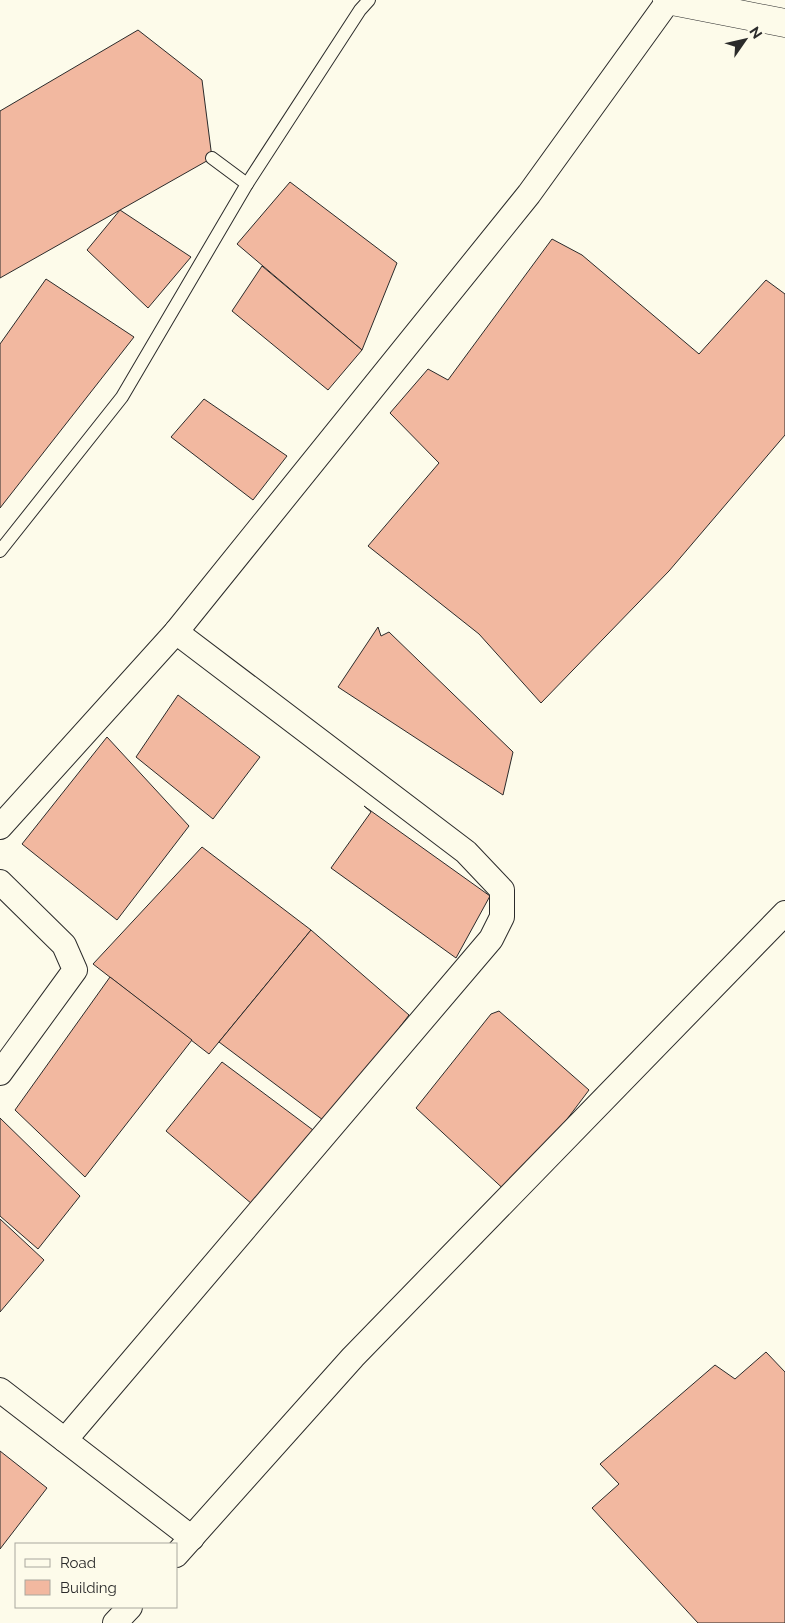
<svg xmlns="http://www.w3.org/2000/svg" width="785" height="1623" viewBox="0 0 785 1623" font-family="Raleway,sans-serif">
<rect width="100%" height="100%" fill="#fdfbea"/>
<!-- building -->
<g fill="#f2b8a0" stroke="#2b2b2b">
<path d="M138 30 202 80 212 158 0 278V111Z"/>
<path d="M290 182 397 263 362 350 237 244Z"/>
<path d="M120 210 191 257 148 308 87 250Z"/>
<path d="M552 239 582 255 699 354 766 280 785 294V435L669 571 541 703 479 634 368 546 439 463 390 413 428 369 448 380Z"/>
<path d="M262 266 362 350 328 390 232 311Z"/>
<path d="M46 279 134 337 0 508V344Z"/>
<path d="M204 399 287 456 253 500 171 437Z"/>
<path d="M378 627 381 636 389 632 513 752 503 795 338 687Z"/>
<path d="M178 695 260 757 213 819 136 757Z"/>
<path d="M107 737 189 826 117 920 22 844Z"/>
<path d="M364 806 490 896 456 958 331 868 371 812Z"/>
<path d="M202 847 311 930 209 1054 93 964Z"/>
<path d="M311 930 409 1015 327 1123 219 1042Z"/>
<path d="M110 977 192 1040 85 1177 15 1110Z"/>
<path d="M499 1011 589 1090 510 1195 416 1108 491 1014Z"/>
<path d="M222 1062 313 1130 252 1204 166 1131Z"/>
<path d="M0 1118 80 1196 38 1249 0 1216Z"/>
<path d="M0 1219 44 1260 0 1312Z"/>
<path d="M766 1352 785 1372V1623H698L592 1508 619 1484 600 1464 715 1365 735 1379Z"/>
<path d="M0 1451 47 1488 0 1549Z"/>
</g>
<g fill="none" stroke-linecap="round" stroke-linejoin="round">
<!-- lane casing -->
<g stroke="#2b2b2b" stroke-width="14">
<g id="lane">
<path d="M212 158 247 184 360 10 369 0"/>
<path d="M0 551 122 397 247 184"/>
</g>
</g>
<!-- street casing -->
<g stroke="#2b2b2b" stroke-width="26">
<g id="street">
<path d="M0 827 176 632 529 194 669 0"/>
<path d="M0 882 64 945 75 970 0 1073"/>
<path d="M0 1390 192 1538"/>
<path d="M65 1440 491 939 502 917V890L466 852 176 632"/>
<path d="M176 1555 353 1357 785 913"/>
<path d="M115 1623 130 1607"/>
</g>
</g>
<!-- primary casing -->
<g stroke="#2b2b2b" stroke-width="29">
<path id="primary" d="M667 0 785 23"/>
</g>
<!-- lane -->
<use href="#lane" stroke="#fdfbea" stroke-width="12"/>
<!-- street -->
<use href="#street" stroke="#fdfbea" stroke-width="24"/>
<!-- primary -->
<use href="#primary" stroke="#fdfbea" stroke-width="28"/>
</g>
<!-- legend -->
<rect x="15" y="1543" width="162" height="65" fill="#fdfbea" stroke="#a9a89e"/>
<rect x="25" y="1559" width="25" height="8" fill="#fdfbea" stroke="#a9a89e"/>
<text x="60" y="1568" font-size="15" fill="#2b2b2b">Road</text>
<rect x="25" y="1580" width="25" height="15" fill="#f2b8a0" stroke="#a9a89e"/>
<text x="60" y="1593" font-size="15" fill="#2b2b2b">Building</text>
<!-- north arrow -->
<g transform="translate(745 40) rotate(56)" stroke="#fdfbea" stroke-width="4" paint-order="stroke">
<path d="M0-4L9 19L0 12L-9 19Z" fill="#2b2b2b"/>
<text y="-8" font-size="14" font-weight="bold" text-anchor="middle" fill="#2b2b2b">N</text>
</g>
</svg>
